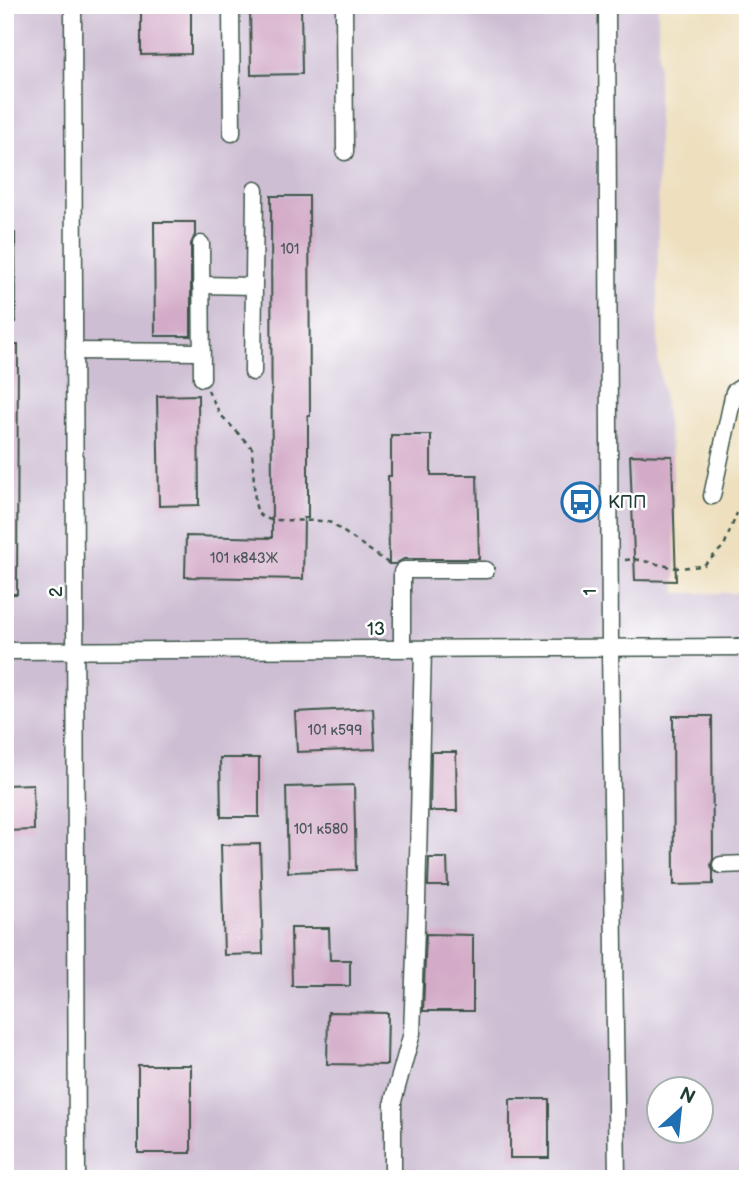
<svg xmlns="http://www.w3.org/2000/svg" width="753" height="1184" viewBox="0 0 753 1184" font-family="'Balsamiq Sans',sans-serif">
<rect width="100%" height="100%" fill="#fff"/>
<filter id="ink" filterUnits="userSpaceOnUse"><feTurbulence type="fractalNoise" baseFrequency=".0143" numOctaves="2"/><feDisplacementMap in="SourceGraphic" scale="14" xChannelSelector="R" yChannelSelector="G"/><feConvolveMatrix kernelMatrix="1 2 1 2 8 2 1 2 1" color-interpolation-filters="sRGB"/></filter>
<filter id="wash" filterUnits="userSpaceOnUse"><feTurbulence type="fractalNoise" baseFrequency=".00686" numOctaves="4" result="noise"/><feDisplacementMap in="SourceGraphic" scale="28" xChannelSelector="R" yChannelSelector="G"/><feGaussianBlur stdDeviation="1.57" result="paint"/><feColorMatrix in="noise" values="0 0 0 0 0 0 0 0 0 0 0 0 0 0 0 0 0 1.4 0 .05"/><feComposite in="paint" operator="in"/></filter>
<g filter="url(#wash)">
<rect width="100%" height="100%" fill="#eee0bf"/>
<!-- industrial -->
<path fill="#cdbed3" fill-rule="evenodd" d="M5 5H658V360L672 456 673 522 676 557V593H748V1179H5ZM658 1090H700V1132H658Z"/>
<g id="blocks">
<!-- building -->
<g fill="#d3aac7">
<path d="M141 5H191V54L141 55Z"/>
<path d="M250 5H301L302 74 251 75Z"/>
<path d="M271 196H309L310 416H308V518H304L303 579 185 577 186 536 272 538Z"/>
<path d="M154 222H195V235L191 244V336H155Z"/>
<path d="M5 233H15L16 322H5Z"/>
<path d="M5 345H18L17 594H5Z"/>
<path d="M198 395 199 505 159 506 157 396Z"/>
<path d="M391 435H431V475H477L479 559H404L395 564H389L388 476H391Z"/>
<path d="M630 455 672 456 676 581 635 580Z"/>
<path d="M373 708 375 749 297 752 295 712Z"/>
<path d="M673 716H712L713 859 711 865 713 871V884L674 885Z"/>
<path d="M431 752H456L457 811H430Z"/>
<path d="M220 758H259V817H221Z"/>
<path d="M33 784 34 830 5 831V785Z"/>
<path d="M354 785 356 870 288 872 286 787Z"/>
<path d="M260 844 263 954 224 955 221 845Z"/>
<path d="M429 858H447L448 886H428Z"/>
<path d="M291 928H329L330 960H350V986H292Z"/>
<path d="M426 934 473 935V1011H423Z"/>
<path d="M328 1012 388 1013 387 1065 327 1064Z"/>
<rect x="138" y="1065" width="53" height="88"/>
<rect x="510" y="1099" width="39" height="59"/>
</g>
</g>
</g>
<g filter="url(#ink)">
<use href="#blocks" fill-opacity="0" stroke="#3e5549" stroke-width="2"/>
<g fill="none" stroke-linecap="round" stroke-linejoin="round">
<!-- minor casing -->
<g stroke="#3e5549" stroke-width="19">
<g id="minor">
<path d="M73 5 77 1179"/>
<path d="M231 5 232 133"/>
<path d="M344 5 345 152"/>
<path d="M607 5 610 647 617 1179"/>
<path d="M201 244 202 378"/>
<path d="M201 285 253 286"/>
<path d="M74 351 201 352"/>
<path d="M253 372 255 190"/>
<path d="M712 496 734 392 748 383"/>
<path d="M402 648V572L404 570H486"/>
<path d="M5 651 748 647"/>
<path d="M721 865 748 864"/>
<path d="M748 933V951"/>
<path d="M393 1179V1101L412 1033 417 902 423 649"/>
</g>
</g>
<!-- path -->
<g stroke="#3e5549" stroke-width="2.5" stroke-dasharray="5 5" stroke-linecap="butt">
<path d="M208 390 220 414 252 448 255 503 258 513 263 518 272 520 326 521 331 523 391 565"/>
<path d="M625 560 634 559 676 568 703 566 724 546 737 513"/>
</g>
<!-- minor -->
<use href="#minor" stroke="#fff" stroke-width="16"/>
</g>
</g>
<!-- icons -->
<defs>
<g id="bus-ring" transform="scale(2.0125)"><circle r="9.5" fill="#fff" stroke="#1f6fb2" stroke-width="1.5"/><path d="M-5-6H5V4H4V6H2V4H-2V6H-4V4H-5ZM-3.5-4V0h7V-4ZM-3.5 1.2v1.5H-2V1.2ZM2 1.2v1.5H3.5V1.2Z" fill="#1f6fb2"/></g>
</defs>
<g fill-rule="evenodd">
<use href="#bus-ring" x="581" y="502"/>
</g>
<g text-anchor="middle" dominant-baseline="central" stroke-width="5" stroke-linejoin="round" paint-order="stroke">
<!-- number labels -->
<g font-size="14" fill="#4c5859">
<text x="290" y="249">101</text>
<text x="244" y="558">101 к843Ж</text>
<text x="335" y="730">101 к599</text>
<text x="321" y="829">101 к580</text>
</g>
<!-- poi labels -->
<g font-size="18" fill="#1f3d34" stroke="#fff" text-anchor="start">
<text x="608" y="502">КПП</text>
</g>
<!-- street labels -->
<g font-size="18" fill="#1f3d34" stroke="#fff">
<text transform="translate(56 592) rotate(-90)">2</text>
<text transform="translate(590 592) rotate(-90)">1</text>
<text x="376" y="629">13</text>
</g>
</g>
<!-- margin -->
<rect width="753" height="1184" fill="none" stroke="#fff" stroke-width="28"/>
<!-- north arrow -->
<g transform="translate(680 1110) rotate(27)"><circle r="33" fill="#ffffff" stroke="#a5b1ae" stroke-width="2"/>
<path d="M0-5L12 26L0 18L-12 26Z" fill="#1f6fb2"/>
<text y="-10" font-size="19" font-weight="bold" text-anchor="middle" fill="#1f3d34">N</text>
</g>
</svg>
